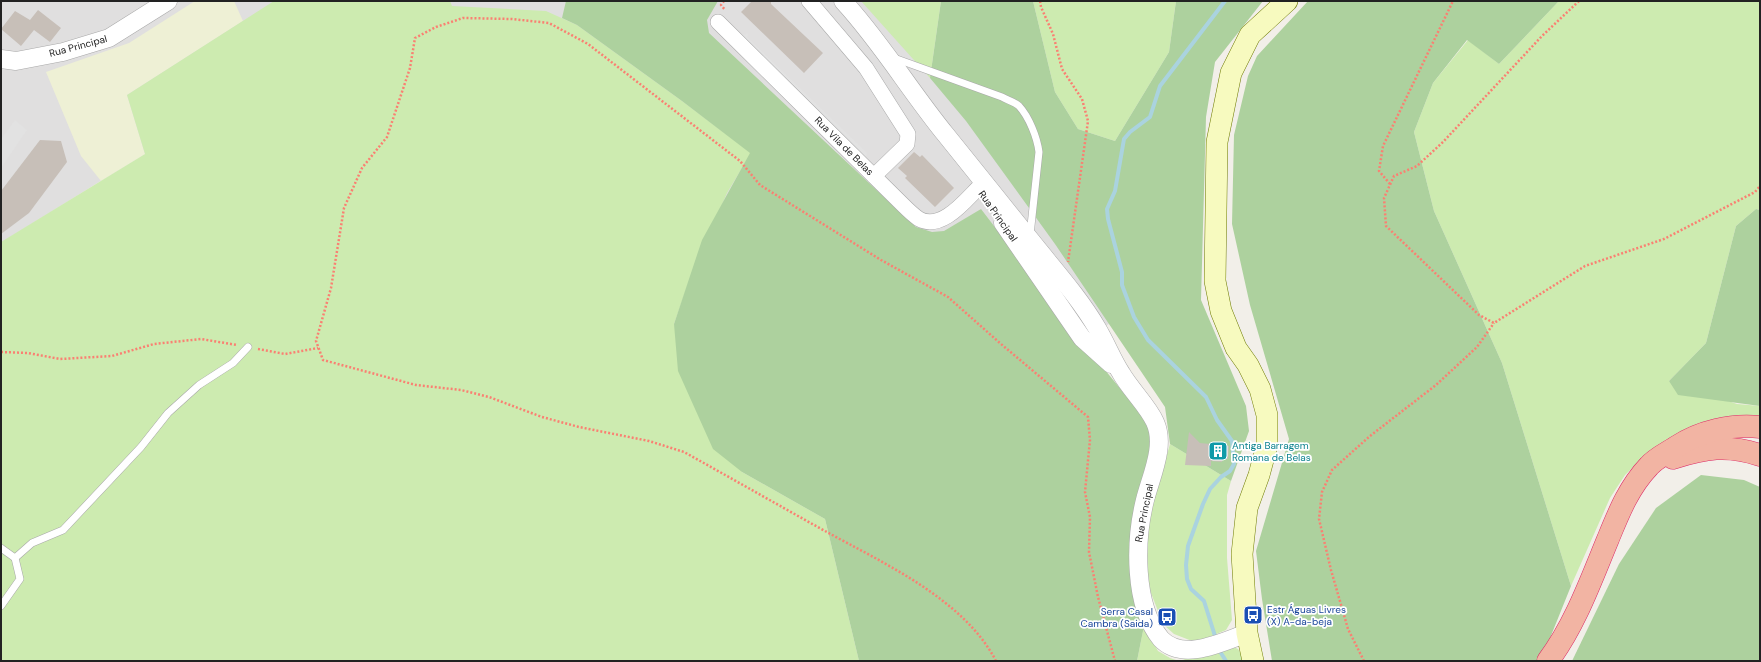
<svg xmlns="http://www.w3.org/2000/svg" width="1761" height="662" viewBox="0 0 1761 662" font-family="'DM Sans',sans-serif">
<rect width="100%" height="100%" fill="#f2efe9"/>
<!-- residential -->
<path fill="#e0dfdf" d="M1 1H882L1119 317 1056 360 282 68 1 243Z"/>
<!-- farmland -->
<path fill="#eef0d5" d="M195 1H234L243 21 127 95 145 154 101 181 81 156 46 72 129 43Z"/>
<!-- grass -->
<g fill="#cdebb0">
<path d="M274 1H450L452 6 546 11 577 25 682 101 751 153 727 193 688 284 674 324 742 472 825 519 859 661H1L2 562 1 561V242L145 154 127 95Z"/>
<path d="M861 1H941L930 78Z"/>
<path d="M1033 1H1176L1169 52 1115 141 1078 129 1055 92Z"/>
<path d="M1559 1H1760V210L1756 209 1736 226 1706 343 1669 381 1737 404 1760 406V421L1691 427 1673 436 1647 454 1625 475 1610 498 1571 586 1502 363 1434 211 1414 132 1433 83 1468 40 1499 64Z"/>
<path d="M1170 444 1231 481 1227 495V558L1232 620 1226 630 1202 640 1192 641 1174 634 1163 624 1151 593 1146 574V528Z"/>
<path d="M1144 626 1158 651 1170 658 1179 661 1229 645 1238 649 1245 661H1137Z"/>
</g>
<!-- forest -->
<g fill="#add19e">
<path d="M566 1H718L707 20 709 33 916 227 932 232 944 231 981 209 1092 354 1145 419 1154 437 1136 512 1144 626 1137 661H859L825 519 742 472 713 449 678 371 674 324 702 240 750 153 682 101 577 25 562 18Z"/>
<path d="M941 1H1033L1055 92 1078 129 1115 141 1169 52 1176 1H1263L1215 62 1206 117 1201 300 1246 406 1249 431 1231 481 1170 444 1165 407 1055 244 966 121 930 78Z"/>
<path d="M1308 1H1559L1499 64 1467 40 1433 83 1414 132 1434 211 1502 363 1571 586 1544 653 1537 661H1272L1262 599 1256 551 1289 439 1250 305 1232 224 1234 135 1248 76 1257 56Z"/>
<path d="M1756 209 1760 210V406L1678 395 1669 381 1706 343 1736 226Z"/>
<path d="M1701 475 1744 480 1760 487V661H1572L1619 564 1656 508Z"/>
</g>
<!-- parking -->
<g fill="#e2e2e2">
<path d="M747 33 748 35 747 37 867 153 866 158 737 34H743L745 35Z"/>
<path d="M15 120 27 130 1 168V139Z"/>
</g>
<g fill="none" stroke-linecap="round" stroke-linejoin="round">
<!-- stream -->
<g stroke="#aad3df" stroke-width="4">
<path d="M1215 636 1204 601 1191 589 1187 579 1186 565 1188 546 1203 504 1210 489 1221 477 1230 471 1234 464 1232 441 1217 420 1206 397 1148 340 1134 317 1122 285V272L1108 219 1107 209 1115 191 1124 139 1130 132 1150 117 1160 86 1225 1"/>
<path d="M1221 653 1226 661"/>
</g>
</g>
<!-- building -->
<g fill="#c7bfb8">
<path d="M752 1H771V4L823 53 804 73 741 12Z"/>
<path d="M38 10 61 28 50 42 34 30 21 46 1 29 15 11 30 20Z"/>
<path d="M40 140 61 141 67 162 29 213 1 234V191Z"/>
<path d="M914 152 920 157 922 155 954 188 935 207 905 178 907 176 898 168Z"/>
<path d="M1189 432 1200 443 1229 446 1228 459H1222V462L1211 461V466L1185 465Z"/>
</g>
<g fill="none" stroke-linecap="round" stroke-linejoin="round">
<!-- service casing -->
<g stroke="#a9a9a9" stroke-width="8">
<g id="service">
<path d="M894 58 1002 97C1007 100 1015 102 1019 106 1029 117 1037 137 1039 152L1030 235"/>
<path d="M1 548 15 558 20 579 1 606"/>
<path d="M15 558 32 543 63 530 141 447 168 413 199 385 233 363 248 347"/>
</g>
</g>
<!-- minor casing -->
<g stroke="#a9a9a9" stroke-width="16">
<g id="minor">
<path d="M809 1 866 68 908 134 907 144 874 176"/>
<path d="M718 22 902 204C907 209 913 215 919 219 941 231 964 202 978 188"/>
</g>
</g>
<!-- tertiary casing -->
<g stroke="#a9a9a9" stroke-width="19">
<g id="tertiary">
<path d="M843 1C881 42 910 91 946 135 976 172 1006 210 1036 247 1057 273 1080 299 1097 328 1106 343 1112 359 1121 373 1130 389 1148 406 1155 422 1166 446 1151 476 1145 500 1135 540 1133 605 1161 639 1183 662 1222 642 1247 633"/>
<path d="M1 59 16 61 63 52 109 38 168 1"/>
<path d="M1003 223 1082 338 1111 364"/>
</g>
</g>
<!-- secondary casing -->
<g stroke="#707d05" stroke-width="22">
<path id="secondary" d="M1253 661 1247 633 1242 554 1247 508 1259 475 1267 445V415L1260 389 1248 365 1236 348 1221 311 1215 281 1217 142 1231 73 1250 35 1287 1"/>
</g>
<!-- trunk casing -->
<g stroke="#dc2a67" stroke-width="23">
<g id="trunk">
<path d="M1673 458C1705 448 1727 444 1760 455"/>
<path d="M1548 661C1575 625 1591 580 1608 539 1619 512 1629 487 1649 466 1656 458 1667 453 1676 447 1700 431 1731 424 1760 427"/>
</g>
</g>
<!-- path -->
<g stroke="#fa8072" stroke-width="2.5" stroke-dasharray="2 2" stroke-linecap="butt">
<path d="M724 1 721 5 725 10"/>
<path d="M1040 1 1041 7 1053 34 1062 69 1082 99 1088 121 1068 262"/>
<path d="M1579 1 1542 36 1443 142 1417 166 1394 176 1384 198 1386 226 1479 315 1494 323 1585 266 1664 239 1755 192 1760 186"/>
<path d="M1390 184 1379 171 1383 146 1453 1"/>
<path d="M258 349 285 354 318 348"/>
<path d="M1 352 28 353 60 359 112 356 154 344 201 339 237 345"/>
<path d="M996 661C964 599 883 563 825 531 778 505 731 478 684 452L649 441 579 427 542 417 489 397 461 390 416 385 323 360 316 341 331 288 344 208 362 168 387 137 410 68 415 38 436 27 463 18 512 19 549 23 588 44 740 161 760 185 881 260 948 297 1001 344 1088 417 1090 440 1085 492 1090 517 1089 552 1098 597 1115 661"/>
<path d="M1364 661 1348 629 1331 570 1319 519 1322 492 1332 470 1370 436 1436 385 1477 347 1494 323"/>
</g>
<!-- service -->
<use href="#service" stroke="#fff" stroke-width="7"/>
<!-- minor -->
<use href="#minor" stroke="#fff" stroke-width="15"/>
<!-- tertiary -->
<use href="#tertiary" stroke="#fff" stroke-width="18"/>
<!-- secondary -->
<use href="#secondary" stroke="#f7fabf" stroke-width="21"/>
<!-- trunk -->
<use href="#trunk" stroke="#f2b4a3" stroke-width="22"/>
</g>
<!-- icons -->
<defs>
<g id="building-square" transform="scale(1)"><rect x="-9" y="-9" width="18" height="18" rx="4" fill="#0f9aa8" stroke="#fff"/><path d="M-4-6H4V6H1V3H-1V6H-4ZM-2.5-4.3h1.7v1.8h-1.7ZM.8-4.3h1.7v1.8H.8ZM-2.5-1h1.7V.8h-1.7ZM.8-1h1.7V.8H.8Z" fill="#fff"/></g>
<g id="bus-square" transform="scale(1)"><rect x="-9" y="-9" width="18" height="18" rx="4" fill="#1a4fb4" stroke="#fff"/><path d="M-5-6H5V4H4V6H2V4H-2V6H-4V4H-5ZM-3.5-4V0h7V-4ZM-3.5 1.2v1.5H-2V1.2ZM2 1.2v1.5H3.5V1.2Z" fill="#fff"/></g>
</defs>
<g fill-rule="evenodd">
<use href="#building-square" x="1218" y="451"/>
<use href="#bus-square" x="1253" y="615"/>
<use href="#bus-square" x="1167" y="617"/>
</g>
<g text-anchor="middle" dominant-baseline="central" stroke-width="3.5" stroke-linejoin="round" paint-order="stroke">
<!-- street labels -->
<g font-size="10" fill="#222" stroke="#fff">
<text transform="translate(78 46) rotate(-15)">Rua Principal</text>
<text transform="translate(844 146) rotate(45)">Rua Vila de Belas</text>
<text transform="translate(998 216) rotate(55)">Rua Principal</text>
<text transform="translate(1144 513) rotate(-79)">Rua Principal</text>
</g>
<!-- culture labels -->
<g font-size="10" fill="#0d838f" stroke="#fff" text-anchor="start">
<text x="1232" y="445">Antiga Barragem<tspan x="1232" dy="12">Romana de Belas</tspan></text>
</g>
<!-- transit labels -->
<g font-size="10" fill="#164399" stroke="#fff" text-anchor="start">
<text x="1267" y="609">Estr Águas Livres<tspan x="1267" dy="12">(X) A-da-beja</tspan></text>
<text x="1153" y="611" text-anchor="end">Serra Casal<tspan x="1153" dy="12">Cambra (Saida)</tspan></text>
</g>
</g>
<!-- border -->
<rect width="1761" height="662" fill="none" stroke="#222222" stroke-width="4"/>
</svg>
